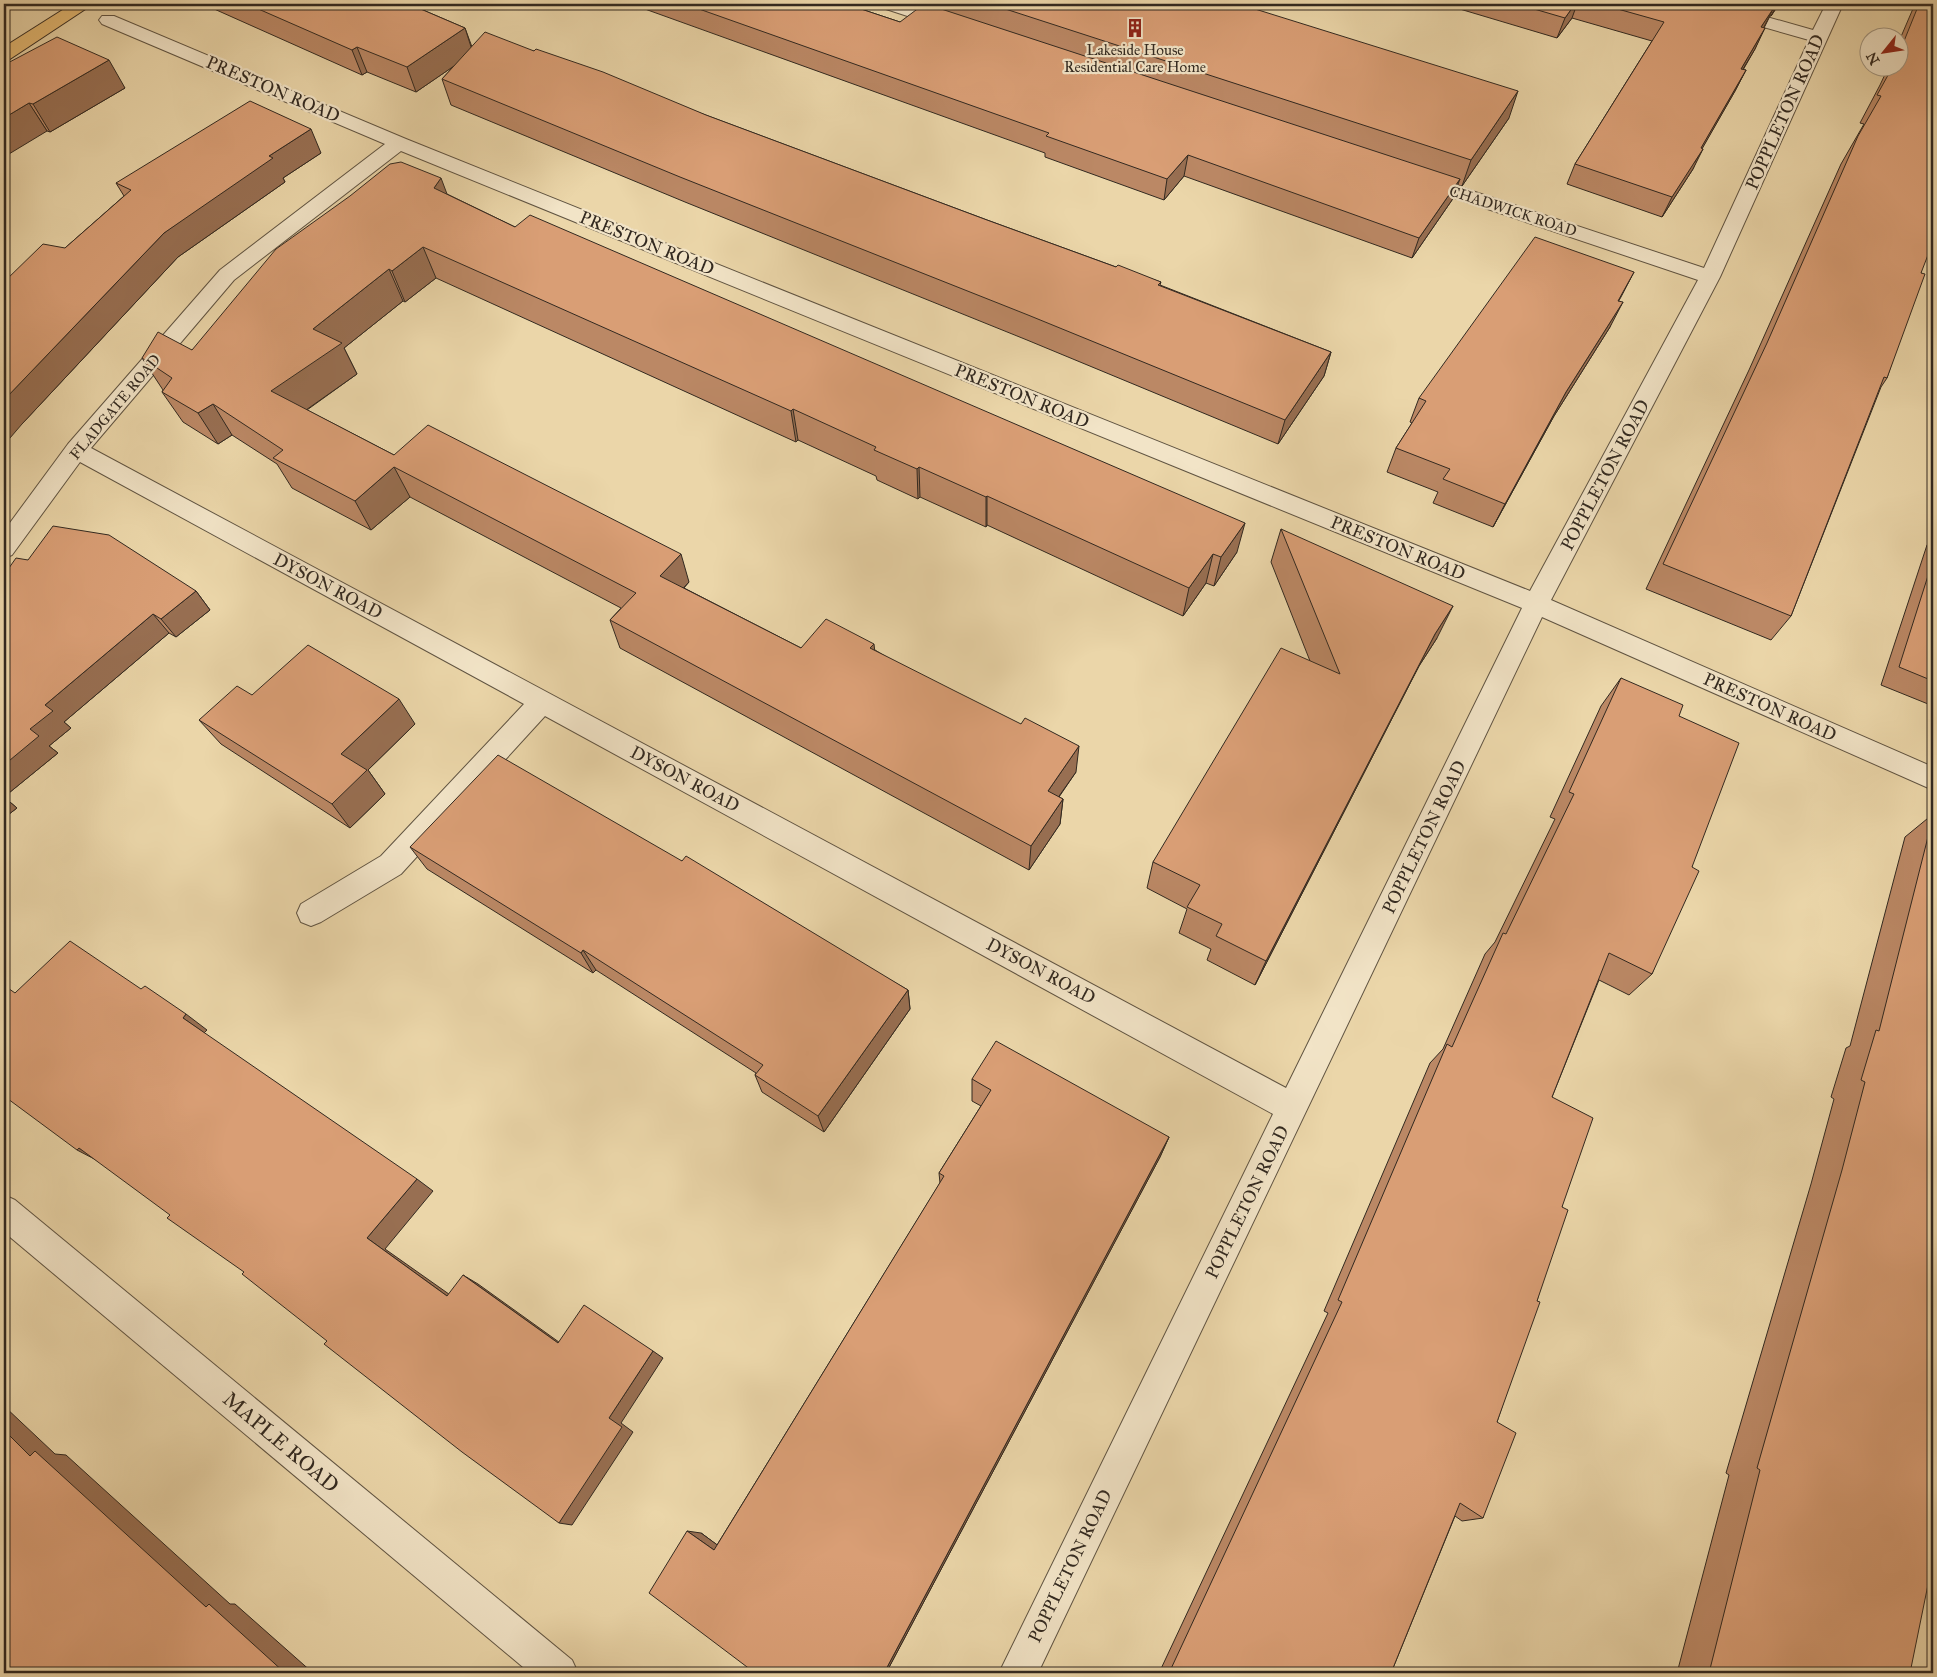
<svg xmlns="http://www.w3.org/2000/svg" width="1937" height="1677" viewBox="0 0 1937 1677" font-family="'IM FELL Great Primer',serif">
<rect width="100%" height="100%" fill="#ebd6a9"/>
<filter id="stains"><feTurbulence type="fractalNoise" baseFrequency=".004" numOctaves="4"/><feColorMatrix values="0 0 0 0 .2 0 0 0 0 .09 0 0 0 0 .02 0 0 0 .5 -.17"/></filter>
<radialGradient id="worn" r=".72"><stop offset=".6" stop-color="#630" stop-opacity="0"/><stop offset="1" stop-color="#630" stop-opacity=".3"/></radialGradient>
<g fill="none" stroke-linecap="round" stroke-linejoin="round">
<!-- minor casing -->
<g stroke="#605442" stroke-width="2">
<g id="minor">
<path d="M880 4H906L956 20 959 24 956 28H944L883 8Z"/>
<path d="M1694 4H1721L1813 30 1826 4H1843L1720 277 1551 600 1933 767V790L1542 617 1038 1673H999L1273 1114 545 716 401 874 321 922 311 926 301 922 297 913 301 904 381 856 524 704 80 462 12 555 4 558V531L68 444 220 270 385 144 102 24 99 20 102 16H114L406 139 1530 591 1698 280 1413 184 1410 180 1413 176H1427L1704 268 1809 40 1697 8ZM401 151 1522 608 1286 1088 91 448 234 280Z"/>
<path d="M4 1195 15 1200 572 1660 578 1673H530L4 1232Z"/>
</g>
</g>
<!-- major casing -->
<g stroke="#322920" stroke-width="2">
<path id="major" d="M72 4H93L10 59 4 60V47Z"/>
</g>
<!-- minor -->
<use href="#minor" fill="#f2e4c7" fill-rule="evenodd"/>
<!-- major -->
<use href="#major" fill="#e6bb74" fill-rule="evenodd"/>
</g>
<!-- wall -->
<g fill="#bb8865" stroke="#322920">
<path d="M203 4H409L465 28 472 47 534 51 987 220 1116 267 1161 282 1160 285 1331 352 1324 376 1278 444 1027 340 685 202 451 105 442 79 454 66 416 92 367 72 362 75Z"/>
<path d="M631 4H846L900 22 938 8V4H1239L1509 118 1462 186 1458 185 1452 200 1412 258 1184 176 1164 200 1045 157V153Z"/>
<path d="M1443 4H1779L1771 16H1770L1764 28 1755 49 1743 70H1746L1735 91 1702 148 1693 169 1662 217 1567 184 1575 164 1652 41 1572 18 1557 38Z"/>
<path d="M1915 4H1933L1921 273 1887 378 1881 387 1791 616 1771 640 1646 589 1749 370 1841 164 1864 124 1860 123 1880 85 1888 68H1900V39Z"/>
<path d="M4 65 125 88 50 132 47 131Z"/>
<path d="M321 153 283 178 285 182 178 257 22 424 65 248 124 196 116 183Z"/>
<path d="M447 194 515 227 1237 552 1214 586 1206 583 1183 616 987 525 986 527 920 497 918 499 877 480 876 476 798 440 796 442 436 278 405 302 403 301 344 348 357 374 307 410 394 455 689 582 684 588 801 648 875 650 1076 772 1059 797 1063 799 1060 824 1029 870 620 648 610 620 621 608 410 497 371 530 292 488 277 464 232 435 218 444 183 422 162 392 163 390 142 358 192 350Z"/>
<path d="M1619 301 1610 327 1554 416 1493 527 1433 503 1438 492 1387 472 1396 448 1412 423 1410 422 1419 398Z"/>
<path d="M1281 529 1437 638 1419 666 1255 985 1207 960 1211 949 1179 933 1187 909 1147 888 1153 862 1310 661 1271 562Z"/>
<path d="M1933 538V706L1881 685 1927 545Z"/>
<path d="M4 575 196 591 210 610 176 637 169 633 64 722 71 728 49 746 58 753 4 797 17 808 4 818Z"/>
<path d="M1621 678 1679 716 1692 867 1652 974 1629 995 1599 980 1552 1097 1562 1207 1537 1301 1497 1422 1483 1518 1462 1521 1455 1516 1391 1673H1159L1328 1313 1324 1311 1430 1063 1443 1049 1485 954 1495 942 1555 819 1550 817 1601 706Z"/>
<path d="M252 695 415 724 368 770 385 794 350 828 221 744 199 720Z"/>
<path d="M1933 814 1910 1673H1677L1729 1475 1726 1473 1811 1184 1834 1099 1831 1097 1846 1048 1850 1046 1905 837Z"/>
<path d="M410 847 682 861 908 990 910 1009 824 1132 762 1092 755 1075 756 1073 596 970 593 973 427 869Z"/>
<path d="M972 1079 1169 1137 1160 1157 886 1673 701 1533 717 1545 940 1183 939 1173 981 1106 972 1101Z"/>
</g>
<!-- shaded-wall -->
<g fill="#986f52" stroke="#322920">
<path d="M1575 4H1577L1572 18 1557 38 1565 18Z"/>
<path d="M1777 4H1779L1771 16Z"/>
<path d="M1773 9 1763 29 1761 27Z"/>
<path d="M465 28 473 53 416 92 407 67Z"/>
<path d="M1765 28 1755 49 1731 89 1741 69Z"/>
<path d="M357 47 367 72 362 75 352 50Z"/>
<path d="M109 60 125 88 50 132 33 104Z"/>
<path d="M1746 70 1735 91 1694 163 1703 149 1693 169 1662 217 1672 197Z"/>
<path d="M1518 91 1509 118 1462 186 1471 160Z"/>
<path d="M29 103 47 131 4 157V118Z"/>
<path d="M311 129 321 153 283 178 285 182 178 257 22 424 4 445V400L164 233 269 156Z"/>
<path d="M1188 155 1184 176 1164 200 1167 179Z"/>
<path d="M441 178 453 210 434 188Z"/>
<path d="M1460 179 1452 200 1412 258 1419 238Z"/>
<path d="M423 247 436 278 405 302 392 271Z"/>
<path d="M389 269 403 301 344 348 357 374 289 422 271 391 313 329Z"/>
<path d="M1634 272 1621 297 1605 325 1618 301Z"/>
<path d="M1623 302 1610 327 1554 416 1493 527 1505 504 1566 392Z"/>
<path d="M1331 352 1324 376 1278 444 1285 420Z"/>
<path d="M213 404 232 435 218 444 198 413Z"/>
<path d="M793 409 798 440 796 442 791 411Z"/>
<path d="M394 467 410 497 371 530 355 501Z"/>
<path d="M919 467 920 497 918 499 917 469Z"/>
<path d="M987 496V525L986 527V497Z"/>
<path d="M1245 523 1237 552 1214 586 1221 557Z"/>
<path d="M681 554 689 582 668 604 660 576Z"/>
<path d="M1213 554 1206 583 1183 616 1189 588Z"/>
<path d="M196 591 210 610 176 637 161 619Z"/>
<path d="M1453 606 1437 638 1419 666 1255 985 1266 961 1435 634Z"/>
<path d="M153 614 169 633 64 722 71 728 49 746 58 753 4 797 17 808 4 818V765L45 705Z"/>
<path d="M874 644 877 671 870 648Z"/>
<path d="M399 699 415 724 368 770 385 794 350 828 332 804 341 754Z"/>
<path d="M1079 746 1076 772 1045 816 1048 791Z"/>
<path d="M1063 799 1060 824 1029 870 1031 846Z"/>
<path d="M583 950 596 970 593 973 581 953Z"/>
<path d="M908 990 910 1009 824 1132 818 1116Z"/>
<path d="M186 1014 207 1030 204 1033 183 1018Z"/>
<path d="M1169 1137 1160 1157 886 1673H884Z"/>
<path d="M79 1148 102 1163 77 1150Z"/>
<path d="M417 1179 433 1191 385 1249 463 1304 447 1296 367 1238Z"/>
<path d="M463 1275 478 1284 570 1350 558 1343Z"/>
<path d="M653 1351 663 1358 621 1423 633 1432 572 1525 559 1523 609 1418Z"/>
<path d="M4 1406 55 1454 66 1455 230 1604H235L313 1673H285L206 1607 30 1456 4 1430Z"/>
<path d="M687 1531 701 1533 727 1552 714 1550Z"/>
</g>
<!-- building -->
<g fill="#d99e75" stroke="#322920">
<path d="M247 4H409L465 28 407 67 357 47 352 50Z"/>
<path d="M685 4H846L900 22 924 4H926L1460 179 1419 238 1188 155 1167 179 1046 136 1049 133Z"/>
<path d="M990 4H1239L1518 91 1471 160Z"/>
<path d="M1517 4H1575L1565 18Z"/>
<path d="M1600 4H1756L1773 9 1761 27 1765 28 1741 69 1746 70 1701 148 1703 149 1672 197 1575 164 1664 22Z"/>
<path d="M1919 4H1933V242L1921 273 1925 274 1887 378 1884 377 1791 616 1663 564 1767 343 1858 136 1881 96 1877 95 1892 68H1900V51Z"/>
<path d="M485 32 534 51 536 49 603 72 706 115 987 220 1116 267 1118 265 1161 282 1158 285 1331 352 1285 420 1028 315 680 177 442 79Z"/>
<path d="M57 37 109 60 33 104 29 103 4 118V65Z"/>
<path d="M250 101 311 129 269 156 273 158 164 233 4 400V282L43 244 65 248 131 190 116 183Z"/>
<path d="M401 162 441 178 434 188 515 227 530 215 1245 523 1221 557 1213 554 1189 588 987 496 986 497 919 467 917 469 874 450 876 447 793 409 791 411 423 247 392 271 389 269 313 329 342 343 271 391 394 455 428 425 681 554 660 576 801 648 826 619 874 644 870 648 955 691 1021 724 1025 718 1079 746 1048 791 1063 799 1031 846 610 620 636 593 394 467 355 501 273 458 283 450 213 404 198 413 162 392 172 378 142 358 158 332 192 350 276 249 350 196 390 164Z"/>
<path d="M1535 237 1634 272 1618 301 1623 302 1566 392 1505 504 1443 479 1450 469 1396 448 1426 401 1419 398Z"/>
<path d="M53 526 109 535 196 591 161 619 153 614 45 705 53 711 30 729 39 736 4 765V575L16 558 28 560Z"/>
<path d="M1281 529 1453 606 1435 634 1266 961 1216 936 1222 924 1187 907 1200 885 1153 862 1281 648 1340 674Z"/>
<path d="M1933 560V681L1899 667Z"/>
<path d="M308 645 399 699 341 754 367 770 332 804 199 720 237 686 252 695Z"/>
<path d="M1621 678 1683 705 1679 716 1739 743 1692 867 1699 871 1652 974 1609 953 1552 1097 1593 1118 1562 1207 1568 1210 1537 1301 1540 1302 1497 1422 1516 1433 1483 1518 1460 1503 1391 1673H1169L1342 1302 1338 1300 1447 1044 1452 1047 1503 933 1506 934 1574 794 1569 792Z"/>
<path d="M498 755 682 861 686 856 908 990 818 1116 755 1075 763 1065 583 950 581 953 410 847Z"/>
<path d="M1933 817V1560L1910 1673H1709L1760 1470 1757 1468 1842 1170 1865 1082 1861 1080 1876 1030 1879 1031Z"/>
<path d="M70 941 141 989 145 986 186 1014 183 1018 417 1179 367 1238 447 1296 463 1275 558 1343 584 1305 653 1351 609 1418 622 1427 559 1523 462 1452 324 1344 327 1341 242 1274 244 1272 167 1218 170 1215 79 1148 77 1150 4 1096V987L5 986 15 993Z"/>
<path d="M996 1041 1169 1137 884 1673H755L649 1593 687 1531 714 1550 944 1176 939 1173 991 1090 972 1079Z"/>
<path d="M4 1430 30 1456 35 1451 206 1607 209 1604 285 1673H4Z"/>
</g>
<!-- icons -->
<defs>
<g id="building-bare" transform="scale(1.5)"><path d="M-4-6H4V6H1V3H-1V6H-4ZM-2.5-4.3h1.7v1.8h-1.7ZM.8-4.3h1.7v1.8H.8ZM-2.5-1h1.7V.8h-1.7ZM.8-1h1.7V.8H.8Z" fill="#8f2418" stroke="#f2e4c7" stroke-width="2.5" paint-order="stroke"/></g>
</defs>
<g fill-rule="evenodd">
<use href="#building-bare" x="1135" y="28"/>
</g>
<g text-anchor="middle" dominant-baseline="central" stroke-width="4.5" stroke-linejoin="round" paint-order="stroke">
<!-- far-poi labels -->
<g font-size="15" fill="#322920" stroke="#f2e4c7">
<text x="1135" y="50">Lakeside House<tspan x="1135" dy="17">Residential Care Home</tspan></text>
</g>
<!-- far-street labels -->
<g font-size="15" fill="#322920" stroke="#f2e4c7">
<text transform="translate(1513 211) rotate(18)">CHADWICK ROAD</text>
<text transform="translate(115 407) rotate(-50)">FLADGATE ROAD</text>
</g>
<!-- street labels -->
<g font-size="18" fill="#322920" stroke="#f2e4c7">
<text transform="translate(273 89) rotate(23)">PRESTON ROAD</text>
<text transform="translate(1785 112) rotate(-66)">POPPLETON ROAD</text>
<text transform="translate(647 243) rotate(22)">PRESTON ROAD</text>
<text transform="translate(1022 396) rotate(22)">PRESTON ROAD</text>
<text transform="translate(1605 475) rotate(-62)">POPPLETON ROAD</text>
<text transform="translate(1398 548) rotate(22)">PRESTON ROAD</text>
<text transform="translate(328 586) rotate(28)">DYSON ROAD</text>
<text transform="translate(1770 707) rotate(24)">PRESTON ROAD</text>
<text transform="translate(685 779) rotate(28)">DYSON ROAD</text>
<text transform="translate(1424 837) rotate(-64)">POPPLETON ROAD</text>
<text transform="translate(1041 971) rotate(28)">DYSON ROAD</text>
<text transform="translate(1247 1202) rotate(-64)">POPPLETON ROAD</text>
<text transform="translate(1070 1566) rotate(-64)">POPPLETON ROAD</text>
</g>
<!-- near-street labels -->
<g font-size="21" fill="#322920" stroke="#f2e4c7">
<text transform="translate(281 1442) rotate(40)">MAPLE ROAD</text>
</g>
</g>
<!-- margin -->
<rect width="1937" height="1677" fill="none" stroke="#ebd6a9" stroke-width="20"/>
<rect x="5" y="5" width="1927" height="1667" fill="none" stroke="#322920" stroke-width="2.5"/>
<rect x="10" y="10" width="1917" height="1657" fill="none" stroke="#322920"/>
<!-- north arrow -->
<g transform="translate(1884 52) rotate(240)"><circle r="24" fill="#f2e4c7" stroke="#a59984"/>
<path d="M0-4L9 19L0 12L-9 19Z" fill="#8f2418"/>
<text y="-8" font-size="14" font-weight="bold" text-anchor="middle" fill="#322920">N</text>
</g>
<rect width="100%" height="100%" filter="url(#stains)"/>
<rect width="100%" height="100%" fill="url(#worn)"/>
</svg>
